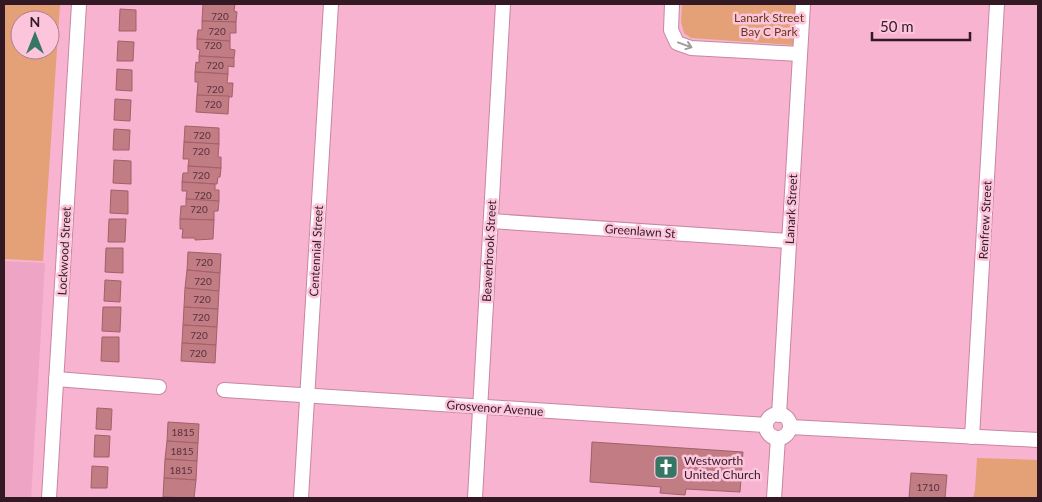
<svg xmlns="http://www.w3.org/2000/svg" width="1042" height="502" viewBox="0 0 1042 502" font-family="Lato,sans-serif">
<rect width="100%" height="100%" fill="#f7b3cf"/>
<!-- built -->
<path fill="#eea4c4" d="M4 261 45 263 31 498H4Z"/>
<!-- green -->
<g fill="#e4a076" fill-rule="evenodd">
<path d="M4 4H60L43 261 4 259ZM20 20H50V50H20Z"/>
<path d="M682 4H797L795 45 691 38 684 33 681 22Z"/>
<path d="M977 458 1038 460V498H973L975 490Z"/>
</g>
<!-- building -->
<g fill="#c17c84" stroke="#a26068">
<path d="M203 4H235L234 11 237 12 236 22 202 21Z"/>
<path d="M120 9 136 10V31H119Z"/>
<path d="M202 21 236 22V33H230V41L197 39 198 30H202Z"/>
<path d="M197 39 230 41V49L235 50 234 58 199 56 200 50 197 49Z"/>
<path d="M118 41 134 42 133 61H117Z"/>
<path d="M199 56 234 58V67L228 66V74L195 72 196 62 199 63Z"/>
<path d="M117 69 132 70V91L116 90Z"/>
<path d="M195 72 228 74 227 83H233L232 97 197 95 198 82H195Z"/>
<path d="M197 95 229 96 228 114 196 112Z"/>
<path d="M115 99 131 100 130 121 114 120Z"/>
<path d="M185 126 219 128V144L184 142Z"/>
<path d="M114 129 130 130 129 150H113Z"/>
<path d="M184 142 219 144 218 157H221V168L188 166 189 159H183Z"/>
<path d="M114 160 131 161V184L113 183Z"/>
<path d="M188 166 221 168 220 177H218L217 184 182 182 183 173H188Z"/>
<path d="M182 182 215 184V190H219V201L186 199 187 191H182Z"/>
<path d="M111 190 128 191V214L110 213Z"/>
<path d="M186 199 219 201 218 211H214V220L180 219 181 206H186Z"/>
<path d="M109 219H126L125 242H108Z"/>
<path d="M180 219 214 220 213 239 195 240V238H182L183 229H180Z"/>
<path d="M106 248H123V273L105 272Z"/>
<path d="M188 252 221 254 220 273 187 270Z"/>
<path d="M187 270 220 273 219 291 185 288Z"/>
<path d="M105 280 121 281 120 302 104 301Z"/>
<path d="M185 288 219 291 218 309 184 307Z"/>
<path d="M103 307H121L120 332 102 331Z"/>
<path d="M184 307 218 309 217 327 183 325Z"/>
<path d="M183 325 217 327 216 345 182 343Z"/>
<path d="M102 337H119V362L101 361Z"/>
<path d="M182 343 216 345 215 363 181 361Z"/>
<path d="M97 408 112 409 111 430 96 429Z"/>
<path d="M168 422 199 424 198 443 167 441Z"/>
<path d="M95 435 110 436 109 457H94Z"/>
<path d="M167 441 198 443 197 461 165 459Z"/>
<path d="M592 442 743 452 740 492 686 489 685 495 660 493 661 487 590 482Z"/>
<path d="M165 459 197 461 196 480 164 478Z"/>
<path d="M92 466 108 467 107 488H91Z"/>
<path d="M911 473 947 475 945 498H909Z"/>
<path d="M164 478 196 480 194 498 163 497Z"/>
</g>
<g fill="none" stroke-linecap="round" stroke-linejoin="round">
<!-- minor casing -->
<g stroke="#c787a2" stroke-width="16">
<g id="minor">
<path d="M672 4 671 30 677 43 691 48 800 54"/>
<path d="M491 221 789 241"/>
<path d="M56 379 159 387"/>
<path d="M224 390 766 425"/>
<circle cx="778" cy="426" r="12"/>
<path d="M779 415 803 4"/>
<path d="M790 427 1038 440"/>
<path d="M972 437 997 4"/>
<path d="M49 498 79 4"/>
<path d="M301 498 331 4"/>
<path d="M475 498 503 4"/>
<path d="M774 498 778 438"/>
</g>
</g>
<!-- minor -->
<use href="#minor" stroke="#fff" stroke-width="14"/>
</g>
<!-- one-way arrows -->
<defs><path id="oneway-shaft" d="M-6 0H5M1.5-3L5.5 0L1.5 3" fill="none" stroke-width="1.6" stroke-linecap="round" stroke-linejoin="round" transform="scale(1.25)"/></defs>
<use stroke="#a3989c" href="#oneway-shaft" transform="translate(685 45) rotate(20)"/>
<!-- icons -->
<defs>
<g id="church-square" transform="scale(1.25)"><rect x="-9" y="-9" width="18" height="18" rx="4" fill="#367664" stroke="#fcc5db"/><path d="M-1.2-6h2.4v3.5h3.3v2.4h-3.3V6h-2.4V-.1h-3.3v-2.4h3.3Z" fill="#fff"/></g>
</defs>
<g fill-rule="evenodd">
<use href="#church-square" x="666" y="467"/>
</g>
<g text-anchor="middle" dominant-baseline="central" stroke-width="5" stroke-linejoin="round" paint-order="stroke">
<!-- number labels -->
<g font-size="10" fill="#56323c">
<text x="220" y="16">720</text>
<text x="217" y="31">720</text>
<text x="213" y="45">720</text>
<text x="215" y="65">720</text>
<text x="215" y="89">720</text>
<text x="213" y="104">720</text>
<text x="202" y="135">720</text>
<text x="201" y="151">720</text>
<text x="201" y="175">720</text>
<text x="203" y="195">720</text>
<text x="199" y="209">720</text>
<text x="204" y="262">720</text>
<text x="203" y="281">720</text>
<text x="202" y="299">720</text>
<text x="201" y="317">720</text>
<text x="199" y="335">720</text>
<text x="198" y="353">720</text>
<text x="183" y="432">1815</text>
<text x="182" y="451">1815</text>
<text x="181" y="470">1815</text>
<text x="928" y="487">1710</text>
</g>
<!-- park labels -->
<g font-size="12" fill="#683816" stroke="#fcc5db">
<text x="769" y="17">Lanark Street<tspan x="769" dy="14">Bay C Park</tspan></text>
</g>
<!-- street labels -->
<g font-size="12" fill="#321924" stroke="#fcc5db">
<text transform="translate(791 209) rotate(-87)">Lanark Street</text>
<text transform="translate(985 220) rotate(-87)">Renfrew Street</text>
<text transform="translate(640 231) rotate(4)">Greenlawn St</text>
<text transform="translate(64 251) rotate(-87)">Lockwood Street</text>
<text transform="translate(316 251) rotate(-87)">Centennial Street</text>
<text transform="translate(489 251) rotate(-87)">Beaverbrook Street</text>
<text transform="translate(495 408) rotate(4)">Grosvenor Avenue</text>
</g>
<!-- poi labels -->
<g font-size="12" fill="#321924" stroke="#fcc5db" text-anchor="start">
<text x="684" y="460">Westworth<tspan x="684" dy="14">United Church</tspan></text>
</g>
</g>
<!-- border -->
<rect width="1042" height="502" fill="none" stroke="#321924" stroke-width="10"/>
<!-- north arrow -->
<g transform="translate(35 35)"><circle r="24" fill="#fcc5db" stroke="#ab8092"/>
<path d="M0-4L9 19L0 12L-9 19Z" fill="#367664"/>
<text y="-8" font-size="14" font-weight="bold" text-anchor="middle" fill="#321924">N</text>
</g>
<!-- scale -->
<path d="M872 32v8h98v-8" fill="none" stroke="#321924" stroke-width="2.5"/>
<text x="880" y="32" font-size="15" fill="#321924" stroke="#fcc5db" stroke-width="4" paint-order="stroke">50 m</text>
</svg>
